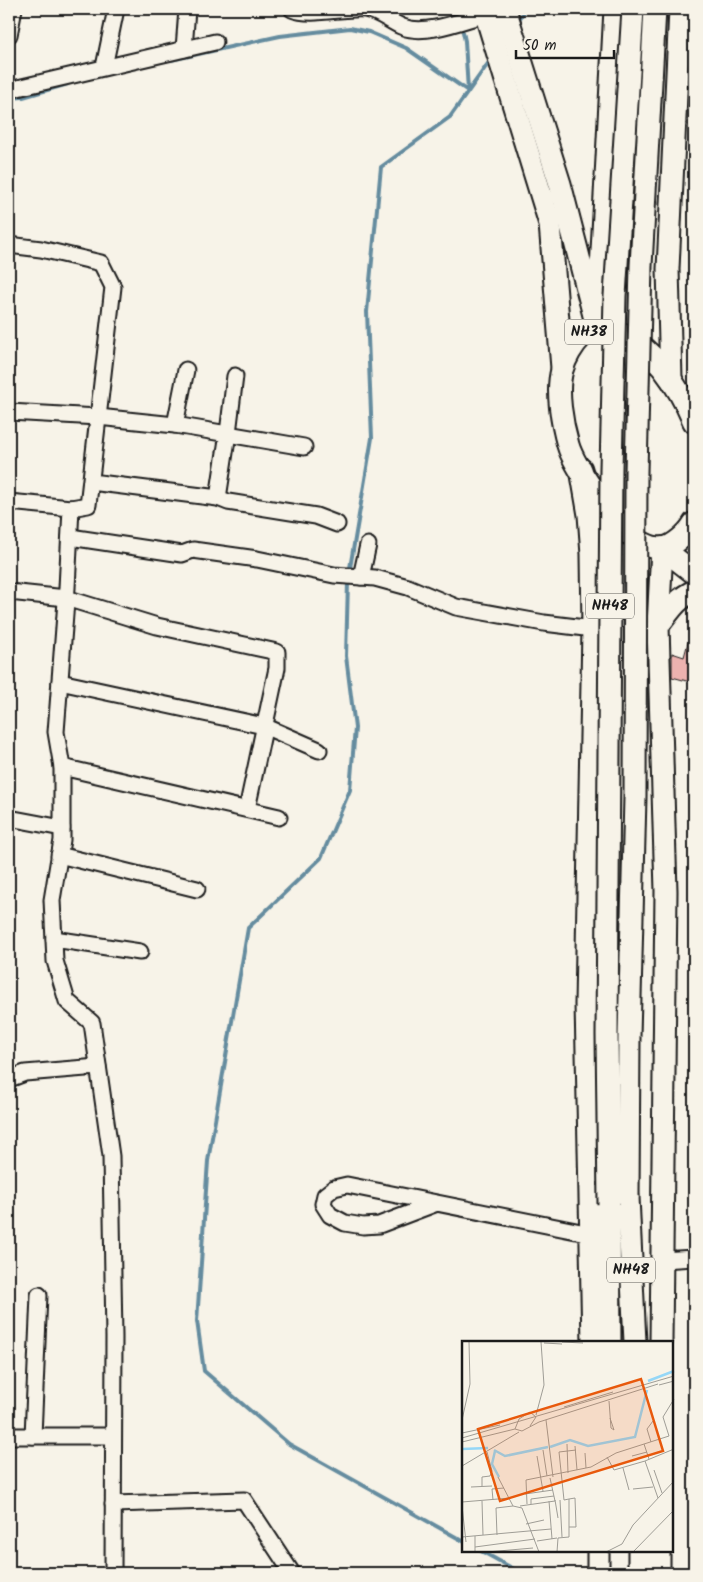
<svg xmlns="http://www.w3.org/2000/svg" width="703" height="1582" viewBox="0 0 703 1582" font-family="Kalam,sans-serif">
<rect width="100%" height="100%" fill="#f7f3e8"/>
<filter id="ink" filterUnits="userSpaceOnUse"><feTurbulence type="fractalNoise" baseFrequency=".02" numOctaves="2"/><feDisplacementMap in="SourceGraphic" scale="10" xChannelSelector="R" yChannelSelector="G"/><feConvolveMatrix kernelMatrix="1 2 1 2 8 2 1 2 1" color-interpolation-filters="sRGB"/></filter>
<g filter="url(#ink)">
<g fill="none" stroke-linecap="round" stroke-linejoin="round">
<!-- stream -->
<g stroke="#658c9f" stroke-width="4">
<path d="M456 9 457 11"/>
<path d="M518 21 526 9"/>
<path d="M463 32 465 41 468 91"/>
<path d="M171 60 280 36 350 28 369 32 406 48 468 91"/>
<path d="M9 98 23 97 68 84"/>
<path d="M350 568 372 438 367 312 381 167 450 117 492 58"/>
<path d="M348 582 346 656 355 728 350 790 321 858 248 928 208 1161 197 1321 204 1371 289 1444 463 1541"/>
<path d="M481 1551 521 1573"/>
</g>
</g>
<!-- building -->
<path fill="#edb2af" stroke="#1c1c1c" d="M691 631H694V683L672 677V653L684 657Z"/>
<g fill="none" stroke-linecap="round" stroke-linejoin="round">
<!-- minor casing -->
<g stroke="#1c1c1c" stroke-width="19">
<g id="minor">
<path d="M292 9C311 17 343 7 365 9 379 11 390 22 403 27 426 36 463 20 486 14"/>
<path d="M9 35 14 9"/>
<path d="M184 49 187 9"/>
<path d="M104 67 116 9"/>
<path d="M9 90 215 42"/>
<path d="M9 245 41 249 101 263 113 287 88 505 71 508 67 588 56 732 62 767V840L52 900 55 961 67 1001 92 1023 111 1156 114 1337 113 1573"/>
<path d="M9 412 98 417 175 425 304 447"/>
<path d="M175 425 186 370"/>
<path d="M91 482 218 498 228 502 316 516 337 524"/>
<path d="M218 498 228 433 235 376"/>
<path d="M9 502 71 508"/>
<path d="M70 537 182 554 193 550 257 559 334 575 375 578 408 587 456 607 544 623 593 629"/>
<path d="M361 577 368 545"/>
<path d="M9 592 66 598 157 626 277 652V668L247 809"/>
<path d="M60 682 264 726 319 750"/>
<path d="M62 767 279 817"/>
<path d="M9 818 62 828"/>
<path d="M59 855 197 889"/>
<path d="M54 939 140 952"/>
<path d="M9 1079 25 1073 98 1067"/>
<path d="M437 1203 379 1225 363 1226 345 1223 330 1215 323 1204 325 1195 334 1188 347 1185 591 1234"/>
<path d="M662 1260 694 1258"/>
<path d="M9 1436H113"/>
<path d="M33 1436 39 1295"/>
<path d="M113 1504 244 1500 292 1573"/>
</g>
</g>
<!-- highway casing -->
<g stroke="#1c1c1c" stroke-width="25">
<g id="highway">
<path d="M484 9 550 224 562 368"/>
<path d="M505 9 560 184 597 327"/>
<path d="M599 307 615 9"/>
<path d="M671 379 668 269 680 9"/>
<path d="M694 422C679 387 658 353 624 335 616 331 606 329 597 327 592 330 586 333 581 337 573 345 565 359 562 370 556 391 562 424 568 445 574 466 611 519 628 533 636 540 651 549 662 548 674 547 689 532 694 523"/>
<path d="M581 469 589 515 592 554 593 629 586 1004 593 1342"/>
<path d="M662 548 694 573"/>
<path d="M658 626C670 611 676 599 694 591"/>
<path d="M628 1197 635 1342"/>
<path d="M609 1204 610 1342"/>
<path d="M661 1342 666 891 658 626 662 548"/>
<path d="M598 1551V1573"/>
<path d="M639 1573V1551"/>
<path d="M659 1573V1551"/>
</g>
</g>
<!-- minor -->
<use href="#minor" stroke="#f7f3e8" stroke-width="15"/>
<!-- highway -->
<use href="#highway" stroke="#f7f3e8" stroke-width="21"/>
<!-- highway-bridge casing -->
<g stroke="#1c1c1c" stroke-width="25" stroke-linecap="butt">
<g id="highway-bridge">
<path d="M628 1197 629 1037 635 797 636 472 641 266 655 9"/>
<path d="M609 1204 607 1035 611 469 615 296 633 9"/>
</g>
</g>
<!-- highway-bridge -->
<use href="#highway-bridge" stroke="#f7f3e8" stroke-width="21"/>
</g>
</g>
<g text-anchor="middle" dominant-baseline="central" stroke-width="4" stroke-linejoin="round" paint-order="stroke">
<!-- shield labels -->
<g fill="#f7f3e8" stroke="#5e5c59" stroke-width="1">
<rect x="565" y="319.5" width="48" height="25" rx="4"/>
<rect x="586" y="593.5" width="48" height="25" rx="4"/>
<rect x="607" y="1257.5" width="48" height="25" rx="4"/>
</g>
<g font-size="15" font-weight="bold" fill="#1c1c1c">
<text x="589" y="332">NH38</text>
<text x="610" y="606">NH48</text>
<text x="631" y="1270">NH48</text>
</g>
</g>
<!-- overview -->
<g transform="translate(462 1341)">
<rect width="211" height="211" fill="#f7f3e8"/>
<path fill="none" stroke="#95d7f7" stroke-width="2.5" d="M186 40 212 30M88 106 108 99 126 105 173 96 185 49M0 108 26 107M32 109 43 115 86 106M33 110 30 123 37 136"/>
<path fill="none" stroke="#9f9d96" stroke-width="1" d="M100 1 121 2M82 2 100 3M197 44 212 40M147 60 149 87 152 89 148 77M102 66 151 51M74 74 82 44 79 1M0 79 8 43 7 1M84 79 91 136M68 85 74 76 68 71 57 78 53 88 60 90 77 81 196 43M0 92 38 84M0 97 212 35M0 101 53 88M189 101 185 88 191 80M105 103 106 132M182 103 187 118M113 105 115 129M81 109 85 135M123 112 124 127M75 115 81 150M170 115 185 111M145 116 152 129 183 120M0 125 57 91M161 127 167 149M192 129 200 152M36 136 51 165 60 167 77 211M20 145V136L28 135 30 130 25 111M9 146 30 145M171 148 191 146M63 153 91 149M196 157 183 120 212 108M107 158 102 159 97 111 114 109M31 159 30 148 42 147M93 159 96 177M98 159 100 196M20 160 21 194M87 160 90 198M0 161 48 157M65 163 64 139 129 126 154 112 207 95 201 76 212 58M69 163V158L92 155M0 165 4 201M58 165 93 160 88 137M64 183 82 179M35 194 34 167 51 165M13 195V211M0 196 89 188M75 200 95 197M13 206 73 198M25 211 71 207M95 211 96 197 107 196V158L113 157 114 186H107M144 211 160 203 171 184 212 140M171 211 212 169"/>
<path fill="#e8590c" fill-opacity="0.15" stroke="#e8590c" stroke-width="2.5" d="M179 38 201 110 38 160 16 88Z"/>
<rect width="211" height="211" fill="none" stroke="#1c1c1c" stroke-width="2.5"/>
</g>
<!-- margin -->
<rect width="703" height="1582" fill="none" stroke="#f7f3e8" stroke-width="30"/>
<rect x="15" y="15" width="673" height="1552" fill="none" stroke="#1c1c1c" stroke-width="2" filter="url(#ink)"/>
<!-- scale -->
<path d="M516 50v8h98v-8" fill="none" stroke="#1c1c1c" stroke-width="2.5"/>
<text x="523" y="50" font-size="15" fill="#1c1c1c" stroke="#f7f3e8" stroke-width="4" paint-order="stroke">50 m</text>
</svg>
